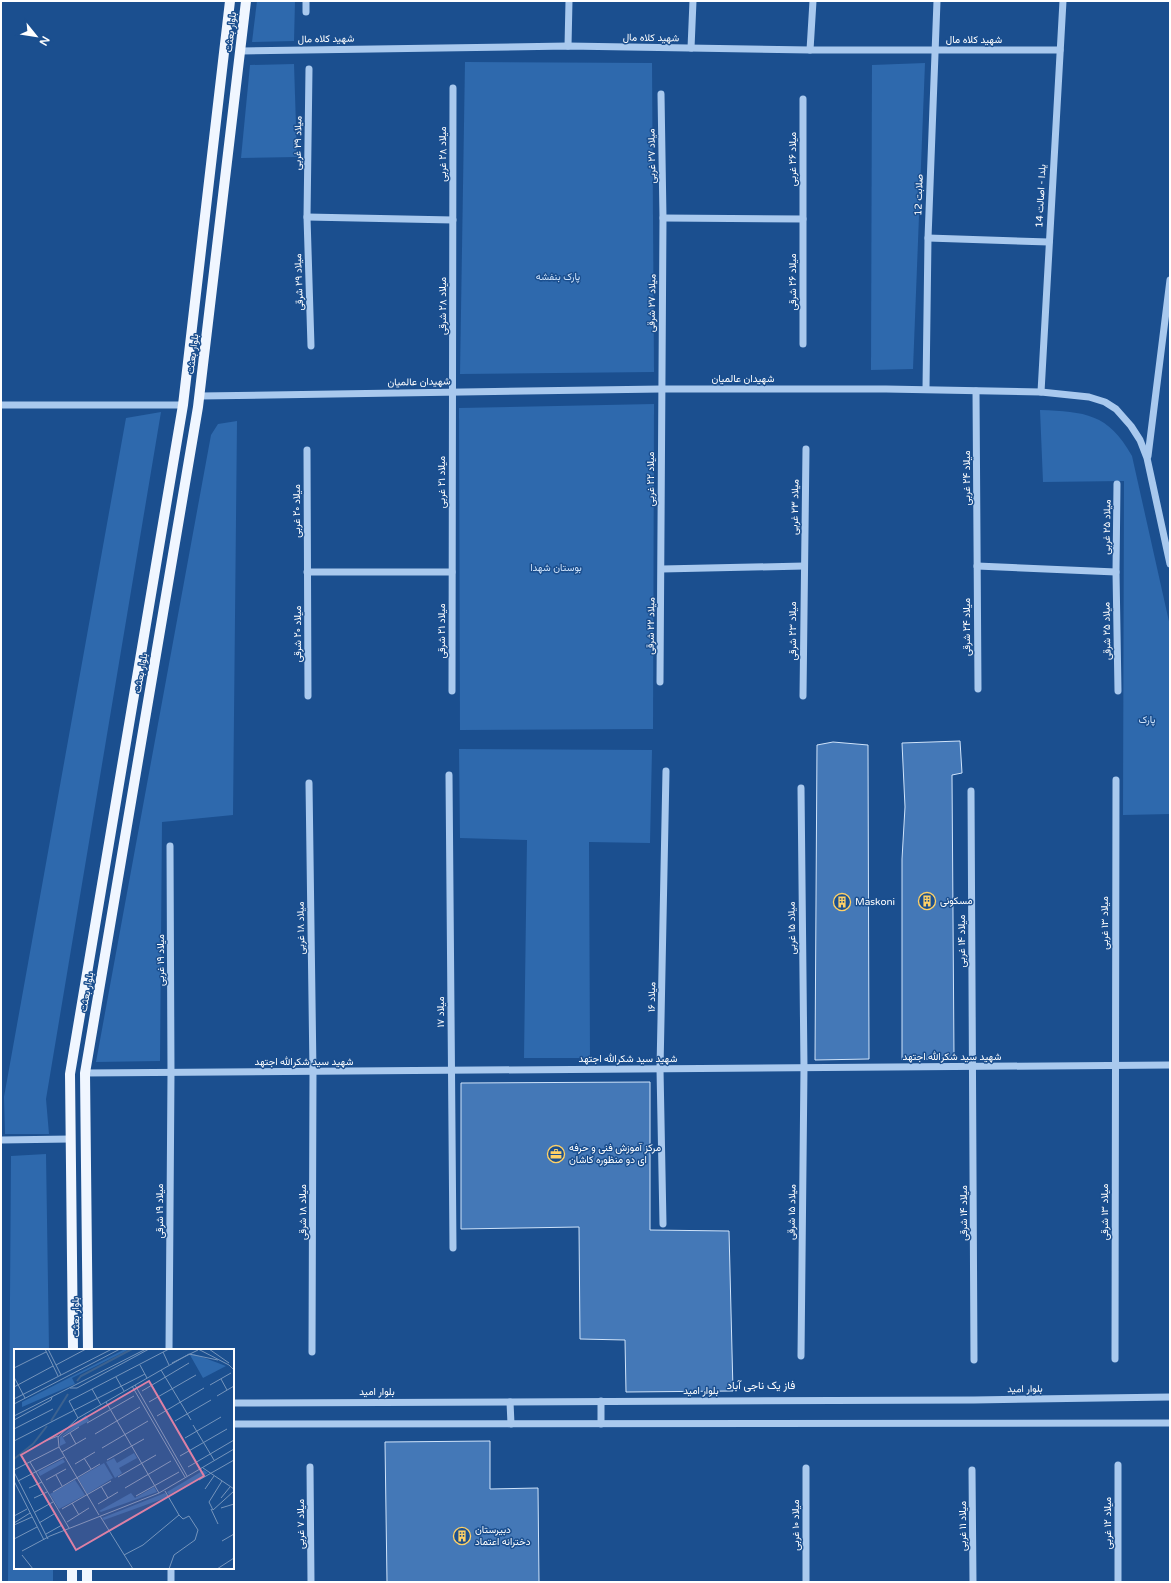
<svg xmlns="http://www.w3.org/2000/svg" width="1171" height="1583" viewBox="0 0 1171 1583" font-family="'Varela Round',Vazirmatn,sans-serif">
<rect width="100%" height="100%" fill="#1b4f8f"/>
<!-- green -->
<g fill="#2e69ad">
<path d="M257 1H295L294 41 252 42Z"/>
<path d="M465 62 652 63 654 372 460 374Z"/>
<path d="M925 63 913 369 871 370 872 65Z"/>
<path d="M294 64 297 157 241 158 250 65Z"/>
<path d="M654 404 653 729 460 730 459 408Z"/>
<path d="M1040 410C1085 412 1108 413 1132 456L1170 626V814L1123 815 1124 481 1043 482Z"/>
<path d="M161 412 46 1099 49 1134H5L4 1097 126 418Z"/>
<path d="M237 421 233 815 162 822 160 1061 96 1062 211 435 218 424Z"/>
<path d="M459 749 652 750 650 843 589 842 590 1058H524L527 840 460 838Z"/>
<path d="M46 1154 49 1350H15V1568H53V1582H8L11 1156Z"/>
</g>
<!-- building -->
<g fill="#4478b7" stroke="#cfe3fa">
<path d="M960 741 962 773 952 775 954 1058 902 1060V859L905 807 902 743Z"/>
<path d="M833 742 868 745 869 1059 815 1060 817 745Z"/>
<path d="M650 1082V1230L729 1231 733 1391 626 1392 625 1340 580 1339 579 1227 461 1229V1083Z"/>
<path d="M490 1441V1489L538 1488 539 1582H387L385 1442Z"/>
</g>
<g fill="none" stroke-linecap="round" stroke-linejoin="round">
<!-- minor -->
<g stroke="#a9c9ee" stroke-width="7">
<path d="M306 12V1"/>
<path d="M568 46 569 1"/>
<path d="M691 48 693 1"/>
<path d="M810 50 813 1"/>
<path d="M241 51 568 46 810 50H1060"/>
<path d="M309 69 307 217 311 346"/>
<path d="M803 99V344"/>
<path d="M307 217 453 220"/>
<path d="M663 218 803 219"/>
<path d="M928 238 1049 242"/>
<path d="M926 389 928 238 937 1"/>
<path d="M976 391 978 689"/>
<path d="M1041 392 1063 1"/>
<path d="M200 396 661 389H886L1041 392 1089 397 1105 402 1116 409 1131 426 1140 440 1147 458 1170 564"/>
<path d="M1 405H183"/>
<path d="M307 450 308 696"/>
<path d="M1148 456 1170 280"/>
<path d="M1117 484 1116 572 1118 691"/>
<path d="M977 566 1116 572"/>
<path d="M662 569 804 566"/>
<path d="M307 572H452"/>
<path d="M660 682 663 218 661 94"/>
<path d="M452 691 453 88"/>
<path d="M803 696 806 449"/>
<path d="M449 775 453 1248"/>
<path d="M309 783 313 1072 312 1352"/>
<path d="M801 788 804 1068 801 1356"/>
<path d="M971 791 974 1360"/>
<path d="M85 1073 1170 1065"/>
<path d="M1 1140 70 1139"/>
<path d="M663 1224 660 1069 666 771"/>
<path d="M169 1350 171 1073 170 846"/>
<path d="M1115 1359 1116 780"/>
<path d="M601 1401V1424"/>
<path d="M510 1402 511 1424"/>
<path d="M233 1403 974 1400 1170 1397"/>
<path d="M233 1424 1170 1423"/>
<path d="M1118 1465V1582"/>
<path d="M310 1467 311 1582"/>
<path d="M806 1468V1582"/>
<path d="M972 1470 973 1582"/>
<path d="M171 1568V1582"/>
</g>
<!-- major -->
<g stroke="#f0f6ff" stroke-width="10">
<path d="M73 1350 70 1074 183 405 230 1"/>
<path d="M88 1350 85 1073 198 407 246 1"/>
<path d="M72 1582V1568"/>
<path d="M87 1582V1568"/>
</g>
</g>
<!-- icons -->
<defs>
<g id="building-ring" transform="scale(0.9)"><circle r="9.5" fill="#1b4f8f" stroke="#ffd166" stroke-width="1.5"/><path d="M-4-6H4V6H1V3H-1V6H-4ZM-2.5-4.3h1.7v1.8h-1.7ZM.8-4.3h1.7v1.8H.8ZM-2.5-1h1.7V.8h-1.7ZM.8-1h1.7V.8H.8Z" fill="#ffd166"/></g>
<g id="office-ring" transform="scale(0.9)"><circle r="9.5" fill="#1b4f8f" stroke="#ffd166" stroke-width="1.5"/><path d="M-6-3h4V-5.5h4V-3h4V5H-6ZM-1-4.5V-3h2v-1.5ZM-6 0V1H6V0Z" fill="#ffd166"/></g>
</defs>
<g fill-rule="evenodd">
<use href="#building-ring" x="927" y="901"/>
<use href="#building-ring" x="842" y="902"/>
<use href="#office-ring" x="556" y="1154"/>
<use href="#building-ring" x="462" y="1536"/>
</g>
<g text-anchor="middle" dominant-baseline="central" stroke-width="3" stroke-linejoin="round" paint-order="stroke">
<!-- street labels -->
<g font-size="10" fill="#fff" stroke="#1b4f8f">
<text transform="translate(231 32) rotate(-84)">بلوار بعثت</text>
<text transform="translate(651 38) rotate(1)">شهید کلاه مال</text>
<text transform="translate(326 39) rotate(-1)">شهید کلاه مال</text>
<text x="974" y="40">شهید کلاه مال</text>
<text transform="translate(298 143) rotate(-89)">میلاد ۲۹ غربی</text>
<text transform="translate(443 154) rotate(-90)">میلاد ۲۸ غربی</text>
<text transform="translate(652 156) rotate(-91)">میلاد ۲۷ غربی</text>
<text transform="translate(793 159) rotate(-90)">میلاد ۲۶ غربی</text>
<text transform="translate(919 195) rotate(-88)">صلابت 12</text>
<text transform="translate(1041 196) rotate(-87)">یلدا - اصالت 14</text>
<text transform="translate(299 282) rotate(-92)">میلاد ۲۹ شرقی</text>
<text transform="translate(793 282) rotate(-90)">میلاد ۲۶ شرقی</text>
<text transform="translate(652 303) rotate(-89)">میلاد ۲۷ شرقی</text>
<text transform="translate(443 306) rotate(-90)">میلاد ۲۸ شرقی</text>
<text transform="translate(193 354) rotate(-83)">بلوار بعثت</text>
<text x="743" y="379">شهیدان عالمیان</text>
<text transform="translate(419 382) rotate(-1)">شهیدان عالمیان</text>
<text transform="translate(967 478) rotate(-90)">میلاد ۲۴ غربی</text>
<text transform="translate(651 479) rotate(-90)">میلاد ۲۲ غربی</text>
<text transform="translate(442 482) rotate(-90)">میلاد ۲۱ غربی</text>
<text transform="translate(795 507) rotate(-89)">میلاد ۲۳ غربی</text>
<text transform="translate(297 511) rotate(-90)">میلاد ۲۰ غربی</text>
<text transform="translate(1107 527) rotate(-89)">میلاد ۲۵ غربی</text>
<text transform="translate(651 626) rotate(-89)">میلاد ۲۲ شرقی</text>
<text transform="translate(967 627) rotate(-90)">میلاد ۲۴ شرقی</text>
<text transform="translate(442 631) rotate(-90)">میلاد ۲۱ شرقی</text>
<text transform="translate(793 631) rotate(-90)">میلاد ۲۳ شرقی</text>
<text transform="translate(1107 631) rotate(-91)">میلاد ۲۵ شرقی</text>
<text transform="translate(298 634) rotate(-90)">میلاد ۲۰ شرقی</text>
<text transform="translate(141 673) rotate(-80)">بلوار بعثت</text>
<text transform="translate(1105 923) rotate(-90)">میلاد ۱۳ غربی</text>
<text transform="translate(301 928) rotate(-91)">میلاد ۱۸ غربی</text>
<text transform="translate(792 928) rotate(-91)">میلاد ۱۵ غربی</text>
<text transform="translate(962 941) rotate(-90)">میلاد ۱۴ غربی</text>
<text transform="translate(161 960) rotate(-90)">میلاد ۱۹ غربی</text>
<text transform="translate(87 992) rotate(-80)">بلوار بعثت</text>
<text transform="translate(652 997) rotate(-89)">میلاد ۱۶</text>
<text transform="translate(441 1012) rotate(-90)">میلاد ۱۷</text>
<text x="952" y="1057">شهید سید شکرالله اجتهد</text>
<text x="628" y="1059">شهید سید شکرالله اجتهد</text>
<text x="304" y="1062">شهید سید شکرالله اجتهد</text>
<text transform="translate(160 1211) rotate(-90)">میلاد ۱۹ شرقی</text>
<text transform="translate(303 1212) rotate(-90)">میلاد ۱۸ شرقی</text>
<text transform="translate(792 1212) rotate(-89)">میلاد ۱۵ شرقی</text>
<text transform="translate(1105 1212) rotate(-90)">میلاد ۱۳ شرقی</text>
<text transform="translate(964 1213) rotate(-90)">میلاد ۱۴ شرقی</text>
<text transform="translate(76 1317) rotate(-91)">بلوار بعثت</text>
<text transform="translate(1025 1389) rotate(-1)">بلوار امید</text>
<text x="701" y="1391">بلوار امید</text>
<text x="377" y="1392">بلوار امید</text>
<text transform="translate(1108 1523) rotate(-90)">میلاد ۱۲ غربی</text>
<text transform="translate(301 1524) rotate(-90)">میلاد ۷ غربی</text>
<text transform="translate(796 1525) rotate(-90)">میلاد ۱۰ غربی</text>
<text transform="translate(963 1526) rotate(-90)">میلاد ۱۱ غربی</text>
</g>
<!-- park labels -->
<g font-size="10" fill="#cfe3fa" stroke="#1b4f8f">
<text x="558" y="277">پارک بنفشه</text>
<text x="556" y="568">بوستان شهدا</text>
<text x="1147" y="720">پارک</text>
</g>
<!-- poi labels -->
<g font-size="10" fill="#fff" stroke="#1b4f8f" text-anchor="start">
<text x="940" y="901">مسکونی</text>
<text x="855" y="902">Maskoni</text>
<text x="569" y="1148">مرکز آموزش فنی و حرفه<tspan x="569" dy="12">ای دو منظوره کاشان</tspan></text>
<text x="475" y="1530">دبیرستان<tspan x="475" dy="12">دخترانه اعتماد</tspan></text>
</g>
<!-- neighbourhood labels -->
<g font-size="11" fill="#fff" stroke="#1b4f8f">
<text x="761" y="1385">فاز یک ناجی آباد</text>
</g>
</g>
<!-- overview -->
<g transform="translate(14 1349)">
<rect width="220" height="220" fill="#1b4f8f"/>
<path d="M111 0H116L58 29 61 35 8 58V53ZM180 5 212 17 189 29 176 6ZM72 66 75 72 48 87 52 94 46 97V88ZM120 104 123 109 105 119 108 124 101 129 92 113 100 109 103 114ZM49 110 51 113 26 127 24 123ZM90 114 99 129 73 145 64 129ZM190 121 194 124 155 146 153 143ZM61 131 71 146 45 160 36 145ZM140 138 143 143 87 163 85 162 117 144 121 149ZM151 144 154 147 151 149 90 171 88 169Z" fill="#2e69ad"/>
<path fill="none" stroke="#3c6290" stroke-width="2" d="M63 32 67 27 118 0M37 72 54 45M0 110 19 95 33 77"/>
<path fill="none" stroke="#7695bc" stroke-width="1" d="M31 0 44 27M34 0 47 26M184 0 215 16 220 21M195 0 215 14M149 3 155 16M158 14 184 1M42 16 72 0M126 16 133 29M0 19 32 3M147 21 177 71M0 28 11 49M102 28 110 42M207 30 213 41M121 36 173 127M196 36 217 24M118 37 171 128M0 38 39 17M56 39H63L135 0M78 40 87 56M128 42 175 14M203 47 220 37M0 50 98 0M92 53 145 144M135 53 182 26M0 55 106 0M0 67 132 0M143 67 190 39M64 69 55 52 155 0M0 71 37 51 38 48M161 72 197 51M73 74 120 47M179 76 200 111M0 80 39 60M56 84 62 95M81 85 126 58M49 88 65 78M171 89 207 68M0 92 131 25M29 93 44 87M88 99 134 72M48 103 72 89M166 107 213 80M70 109 77 120M93 111 130 90M16 113 55 179M61 115 81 103M174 118 220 91M189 119 220 140M0 121 45 98M0 123 34 190M42 126 48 137M104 128 142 106M32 131 52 120M185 131 220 111M0 132 30 191M4 132 50 108M208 132 195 153 199 161 220 142M87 137 94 149M15 139 28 133M111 139 157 112M191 140 200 127M39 143 86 115M122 147 165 123M20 149 33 143M207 149 216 138M58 154 65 166M84 155 104 143M207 159 220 155M48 160 97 132M197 160 204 175M21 163 39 153M85 166 45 98 44 88 64 69 175 5 204 11M0 167 13 160M86 167 119 220M53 173 75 159M0 174 16 164M25 174 40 165M0 176 18 168M32 185 48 176M0 190 23 178M208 192 220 185M8 202 36 187 145 144 220 100M8 206 19 220M110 206 129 196 165 166 151 142M155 220 160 206 181 191 184 181 175 167 169 170 165 166M203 220 220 209"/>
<path fill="#dd80a5" fill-opacity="0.15" stroke="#dd80a5" stroke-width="2" d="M135 32 190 127 62 201 7 106Z"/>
<rect width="220" height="220" fill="none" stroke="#fff" stroke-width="2"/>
</g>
<!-- border -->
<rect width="1171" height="1583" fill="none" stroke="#ffffff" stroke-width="4"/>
<!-- north arrow -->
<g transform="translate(36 36) rotate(120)" stroke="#1b4f8f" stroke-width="3" paint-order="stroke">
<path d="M0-3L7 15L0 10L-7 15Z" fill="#ffffff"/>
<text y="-6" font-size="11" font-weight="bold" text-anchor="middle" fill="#ffffff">N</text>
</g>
</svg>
